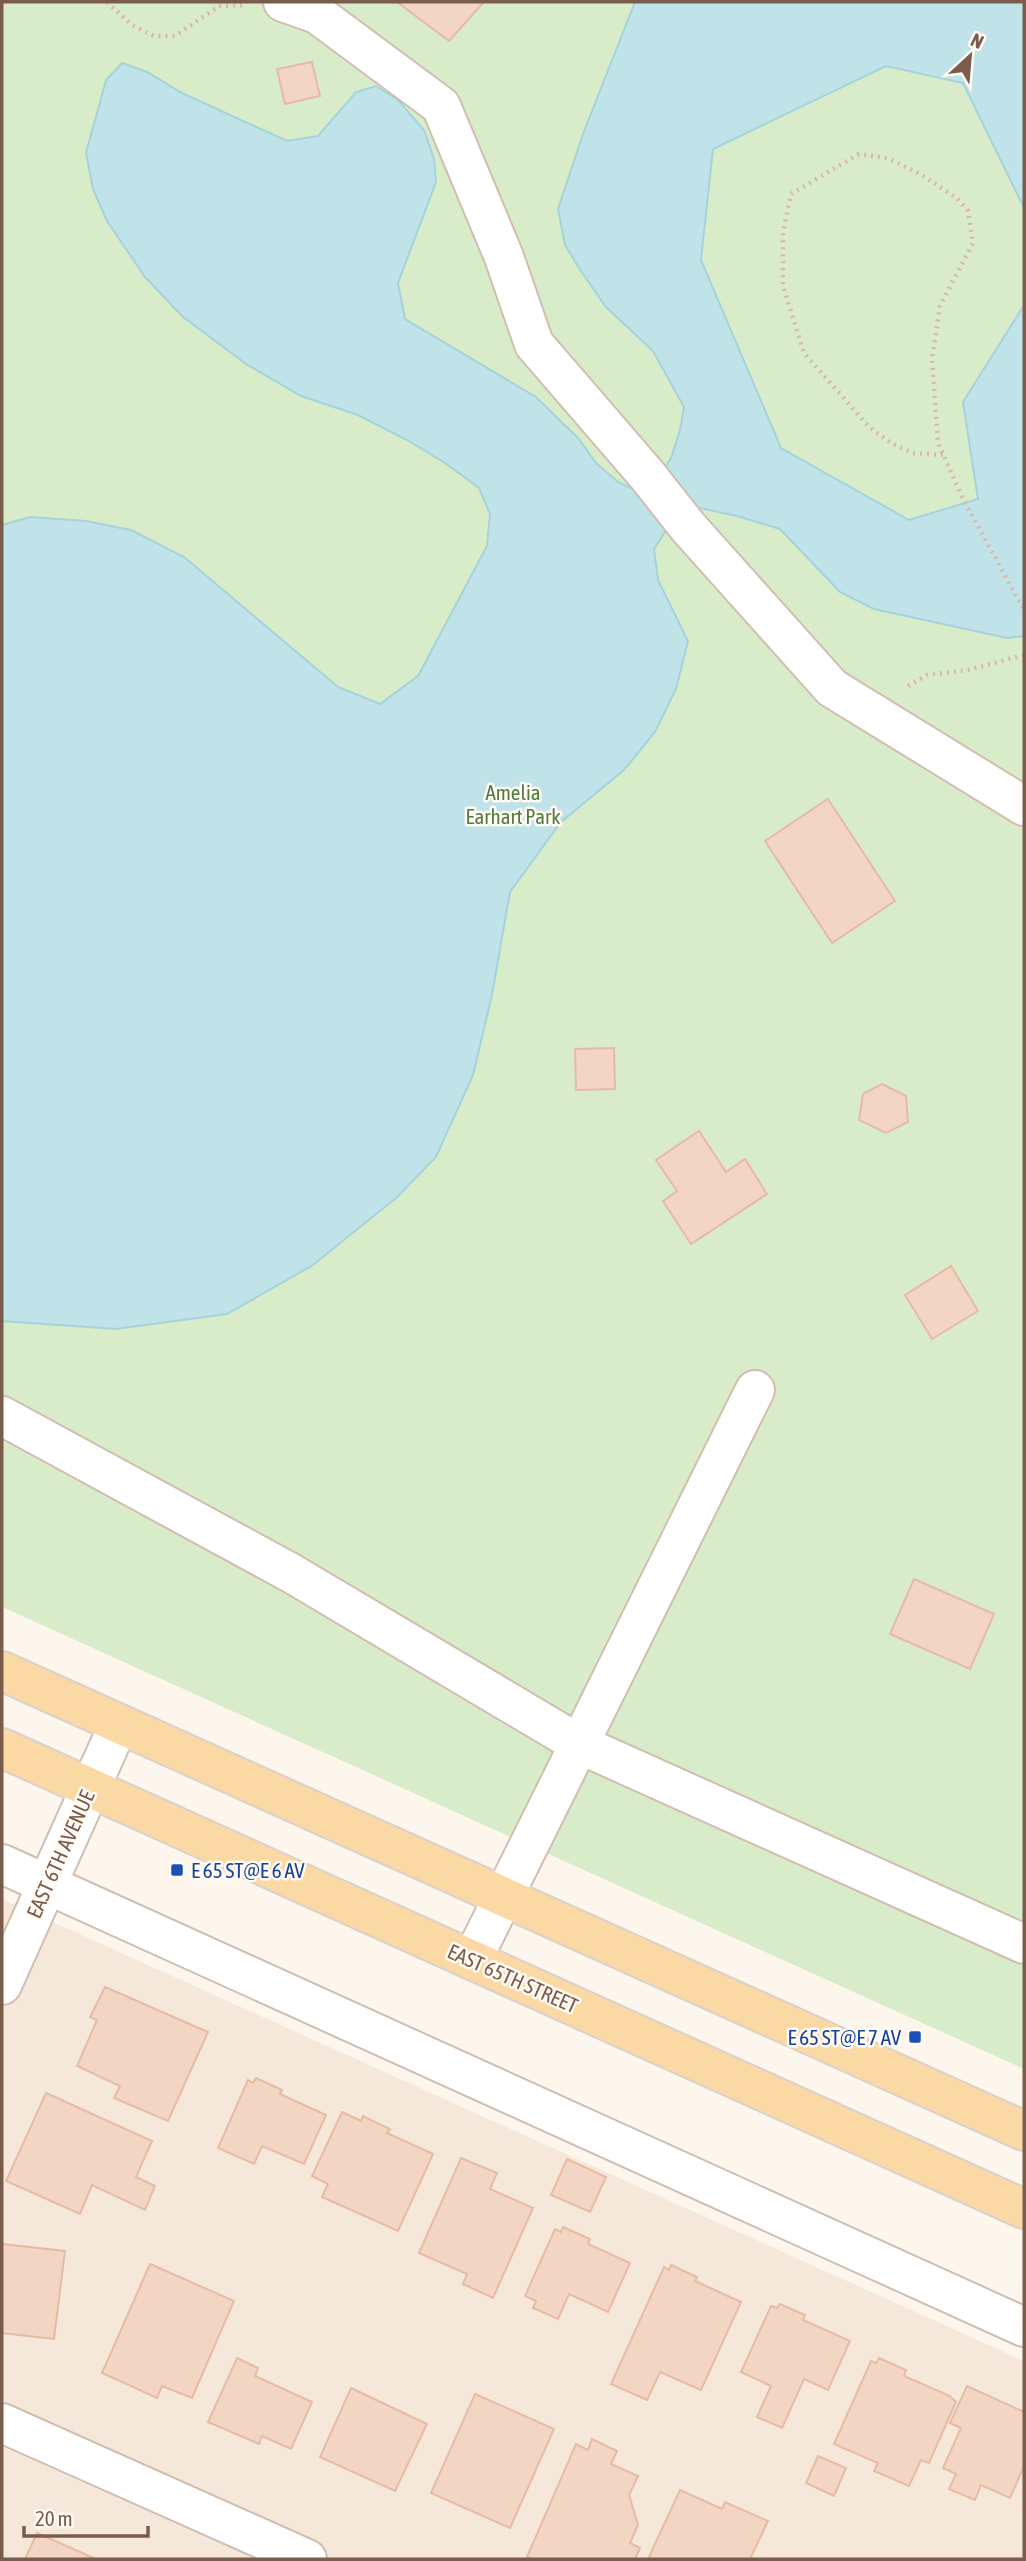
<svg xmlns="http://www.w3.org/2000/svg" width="1026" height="2561" viewBox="0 0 1026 2561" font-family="'Asap Condensed',sans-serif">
<rect width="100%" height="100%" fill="#fdf6ec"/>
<!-- residential -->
<path fill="#f5e8da" d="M2 1899 1024 2361V2559H2Z"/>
<!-- green -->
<path fill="#d8ecc9" d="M2 2H1024V2069L2 1607Z"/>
<!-- water -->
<path fill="#bfe3e8" stroke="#a5d3da" stroke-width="2" d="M635 2H1024V208L963 83 886 66 713 149 701 260 781 448 909 520 978 499 963 402 1024 305V636L1007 638 874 609 840 592 780 529 737 516 700 508 667 529 654 549 658 580 688 641 676 689 655 732 624 770 561 822 510 892 492 995 473 1075 436 1157 396 1198 313 1265 227 1314 116 1329 2 1321V525L30 517 86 521 131 530 184 557 338 687 380 704 418 676 487 546 490 514 479 488 445 463 407 440 358 415 301 396 246 364 183 317 145 277 107 221 93 189 86 153 106 80 122 63 147 72 182 93 287 141 318 136 356 92 376 86 398 100 424 130 434 159 436 182 398 283 405 319 536 397 578 438 597 464 618 482 638 492 654 484 671 458 680 430 684 407 653 351 605 306 579 268 565 245 558 209 583 134Z"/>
<!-- building -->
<g fill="#f3d5c3" stroke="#e6bba3" stroke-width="2">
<path d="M397 2H484L449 41Z"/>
<path d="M312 62 320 96 285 104 277 69Z"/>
<path d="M828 799 895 901 832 943 765 841Z"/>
<path d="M614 1048 615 1089 576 1090 575 1049Z"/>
<path d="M882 1084 906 1096 908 1122 886 1133 859 1120 863 1094Z"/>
<path d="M699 1131 726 1172 745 1159 767 1194 691 1244 663 1201 677 1191 656 1160Z"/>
<path d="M951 1266 978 1311 932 1339 905 1295Z"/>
<path d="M914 1579 994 1614 970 1669 890 1634Z"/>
<path d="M105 1987 208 2032 168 2121 114 2098 120 2086 77 2066 97 2020 90 2017Z"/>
<path d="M256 2078 282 2090 280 2094 326 2115 304 2164 262 2146 254 2164 218 2148 248 2080 253 2083Z"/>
<path d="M46 2093 152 2141 136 2177 155 2186 145 2210 92 2185 80 2214 6 2181Z"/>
<path d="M342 2112 361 2121 363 2116 390 2129 387 2133 433 2154 398 2231 322 2197 328 2184 312 2176Z"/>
<path d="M461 2158 497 2173 490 2189 533 2208 493 2298 463 2284 467 2274 419 2253Z"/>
<path d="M567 2159 606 2177 590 2212 551 2195Z"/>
<path d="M563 2227 590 2239 588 2244 630 2263 608 2312 569 2294 558 2319 533 2308 536 2301 525 2296 555 2229 561 2232Z"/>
<path d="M2 2244 65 2251 54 2339 2 2333Z"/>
<path d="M150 2264 234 2301 192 2398 162 2386 157 2398 102 2373Z"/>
<path d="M671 2265 697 2277 695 2281 741 2302 701 2390 660 2372 647 2400 611 2384 664 2267 669 2270Z"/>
<path d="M780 2304 805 2315 803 2320 850 2341 828 2390 804 2379 782 2428 757 2417 771 2386 741 2372 771 2306 777 2308Z"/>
<path d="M237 2358 258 2368 255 2376 312 2402 291 2449 262 2436 259 2444 208 2422Z"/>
<path d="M879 2358 906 2370 904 2376 950 2396 956 2402 929 2463 921 2460 909 2486 874 2471 878 2463 834 2444 871 2361 876 2363Z"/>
<path d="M967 2386 1024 2412V2466L1010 2498 981 2485 975 2500 949 2489 956 2474 943 2468 961 2428 950 2423Z"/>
<path d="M351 2388 427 2424 395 2491 320 2457Z"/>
<path d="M475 2394 554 2429 510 2528 431 2493Z"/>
<path d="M592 2439 617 2451 611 2464 638 2476 629 2495 638 2525 630 2543 640 2548 635 2559H533L527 2557 576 2444 588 2450Z"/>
<path d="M818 2456 846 2468 834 2496 806 2483Z"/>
<path d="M680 2490 722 2509 725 2502 768 2521 750 2559H648Z"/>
<path d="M37 2533 96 2559H25Z"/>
</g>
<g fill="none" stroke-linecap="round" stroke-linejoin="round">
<!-- minor casing -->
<g stroke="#d1beb0" stroke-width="42">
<g id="minor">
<path d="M283 2 317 14 441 106 504 257 534 344 647 475 688 527 832 688 1024 806"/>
<path d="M2 1416 291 1573 579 1744 1024 1944"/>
<path d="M2 1864 1024 2327"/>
<path d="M472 1960 755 1390"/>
<path d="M2 1985 119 1724"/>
<path d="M2 2423 307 2559"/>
</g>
</g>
<!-- major casing -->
<g stroke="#dad1cd" stroke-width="42">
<g id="major">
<path d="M2 1671 1024 2131"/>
<path d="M2 1748 1024 2209"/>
</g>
</g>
<!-- path -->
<g stroke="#d9b8a5" stroke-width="4.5" stroke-dasharray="2 5" stroke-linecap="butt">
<path d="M107 2 132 25 154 36H175L219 6 246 5"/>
<path d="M943 455 913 453 891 443 869 427 804 353 783 286V232L791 194 859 154 887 158 920 174 957 198 968 211 973 243 940 306 932 359 938 443 963 499 1024 610"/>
<path d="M908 686 927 675 968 670 1024 655"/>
</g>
<!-- minor -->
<use href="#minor" stroke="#fff" stroke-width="38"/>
<!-- major -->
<use href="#major" stroke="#fbd9a5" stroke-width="38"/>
</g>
<!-- markers -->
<g fill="#1a4fb4" stroke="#fffaf3" stroke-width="2.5">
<rect x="170" y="1863" width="14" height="14" rx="3.5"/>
<rect x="908" y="2030" width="14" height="14" rx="3.5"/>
</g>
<g text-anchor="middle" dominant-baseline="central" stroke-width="5" stroke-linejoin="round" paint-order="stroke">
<!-- park labels -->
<g font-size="21" fill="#537a41" stroke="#fffaf3">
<text x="513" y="792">Amelia<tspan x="513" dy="24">Earhart Park</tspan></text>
</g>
<!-- street labels -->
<g font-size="21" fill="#7a5c4d" stroke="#fffaf3">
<text transform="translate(60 1854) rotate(-66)">EAST 6TH AVENUE</text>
<text transform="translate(513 1978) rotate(24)">EAST 65TH STREET</text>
</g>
<!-- transit labels -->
<g font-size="21" fill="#164399" stroke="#fffaf3" text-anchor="start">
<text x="191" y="1870">E 65 ST@E 6 AV</text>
<text x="901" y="2037" text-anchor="end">E 65 ST@E 7 AV</text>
</g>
</g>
<!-- border -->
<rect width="1026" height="2561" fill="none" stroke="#7a5c4d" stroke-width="7"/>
<!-- north arrow -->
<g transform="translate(970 56) rotate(26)" stroke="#fffaf3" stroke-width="5" paint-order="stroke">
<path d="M0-5L12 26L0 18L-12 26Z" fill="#7a5c4d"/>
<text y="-10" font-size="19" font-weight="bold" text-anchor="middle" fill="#7a5c4d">N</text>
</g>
<!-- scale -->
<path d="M24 2526v10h124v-10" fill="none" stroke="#7a5c4d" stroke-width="3.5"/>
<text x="35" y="2526" font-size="21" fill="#7a5c4d" stroke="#fffaf3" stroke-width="5" paint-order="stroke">20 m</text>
</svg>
